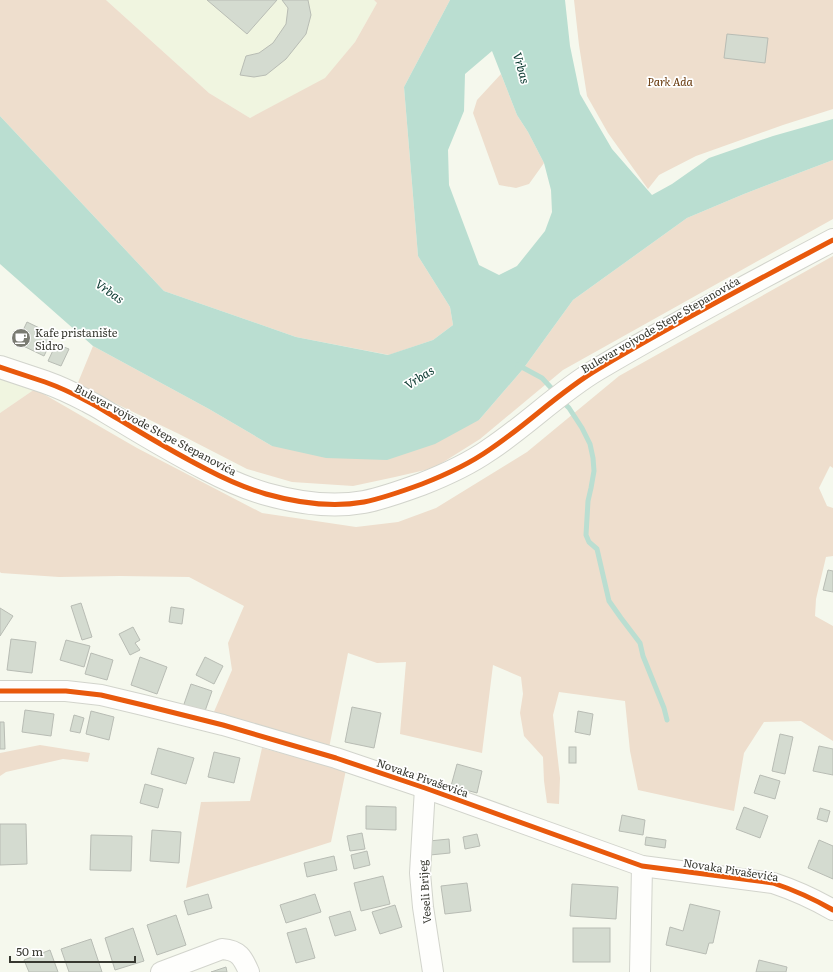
<svg xmlns="http://www.w3.org/2000/svg" width="833" height="972" viewBox="0 0 833 972" font-family="Literata,serif">
<rect width="100%" height="100%" fill="#f5f8ed"/>
<!-- built -->
<g fill="#f0f5e0">
<path d="M106 0H374L377 3 355 42 325 79 250 118 209 93Z"/>
<path d="M0 376 35 389 0 413Z"/>
</g>
<!-- green -->
<g fill="#eedecd">
<path d="M0 0H106L209 93 250 118 325 78 355 42 377 3 374 0H450L404 87 418 256 450 307 453 325 433 340 389 355 296 337 164 291 0 116Z"/>
<path d="M574 0H833V109L783 125 696 156 659 175 648 189 608 133 587 96 579 45Z"/>
<path d="M501 74 517 115 528 132 544 163 529 184 516 188 499 185 473 113 477 100Z"/>
<path d="M833 160V219L563 370 480 439 434 468 395 477 353 486 292 482 247 469 179 434 77 385 93 346 209 409 272 446 479 420 523 369 573 300 687 218 744 194Z"/>
<path d="M833 256V468L830 466 819 488 827 506 833 508V556L826 557 816 599 815 616 833 626V741L801 721 764 722 744 753 734 811 638 790 630 751 625 701 559 692 553 715 557 752 560 778 559 804 547 803 544 781 543 757 524 736 520 713 523 694 521 677 493 665 482 753 400 734 406 662 377 663 348 653 329 748 213 714 232 670 228 643 244 606 189 577 120 576 59 577 1 573 0 572V413L35 389 137 448 262 513 356 527 398 522 436 508 527 452 619 376Z"/>
<path d="M40 745 90 753 88 762 63 759 6 772 0 776V753Z"/>
<path d="M262 748 346 770 331 842 186 888 201 802 250 801Z"/>
</g>
<!-- water -->
<path fill="#baded1" fill-rule="evenodd" d="M450 0H565L570 46 580 94 612 149 652 195 672 184 709 158 773 136 833 119V160L744 194 687 218 573 300 523 369 479 420 435 444 387 460 326 458 272 446 209 409 93 346 0 264V116L164 291 296 337 388 355 433 340 453 325 450 307 418 256 404 87ZM492 51 517 115 528 132 544 163 551 190 552 212 545 231 517 266 499 275 479 265 449 185 448 150 464 111 465 74Z"/>
<g fill="none" stroke-linecap="round" stroke-linejoin="round">
<!-- stream -->
<g stroke="#baded1" stroke-width="5">
<path d="M518 365 542 378 555 392"/>
<path d="M561 400 569 408 582 428 590 444 593 458 594 471 591 488 588 501 586 535 589 542 597 549 609 601 621 618 640 643 643 656 664 708 667 720"/>
</g>
</g>
<!-- building -->
<g fill="#d4dbd0" stroke="#b8bcb4">
<path d="M207 0H277L247 34Z"/>
<path d="M282 0H308L311 15 306 34 286 59 266 75 254 77 240 75 246 56 259 53 273 43 286 24 288 8Z"/>
<path d="M727 34 768 38 765 63 724 58Z"/>
<path d="M27 322 54 335 44 356 17 343Z"/>
<path d="M56 344 69 349 61 366 48 361Z"/>
<path d="M828 570 833 571V592L823 590Z"/>
<path d="M81 603 92 637 82 640 71 606Z"/>
<path d="M171 607 184 609 182 624 169 622Z"/>
<path d="M0 608 13 616 0 636Z"/>
<path d="M133 627 140 640 135 643 140 650 130 655 119 634Z"/>
<path d="M11 639 36 642 32 673 7 670Z"/>
<path d="M66 640 90 646 84 667 60 660Z"/>
<path d="M91 653 113 660 107 680 85 674Z"/>
<path d="M140 657 167 667 157 694 131 685Z"/>
<path d="M205 657 223 666 214 684 196 675Z"/>
<path d="M191 684 212 691 204 714 183 707Z"/>
<path d="M352 707 381 713 374 748 345 742Z"/>
<path d="M25 710 54 714 51 736 22 732Z"/>
<path d="M91 711 114 717 109 740 86 734Z"/>
<path d="M578 711 593 714 590 735 575 732Z"/>
<path d="M74 715 84 718 80 733 70 731Z"/>
<path d="M0 722H4L5 749H0Z"/>
<path d="M780 734 793 737 785 774 772 771Z"/>
<path d="M819 746 833 749V775L813 771Z"/>
<rect x="569" y="747" width="7" height="16"/>
<path d="M158 748 194 758 186 784 151 774Z"/>
<path d="M214 752 240 758 234 783 208 777Z"/>
<path d="M457 764 482 771 477 793 451 786Z"/>
<path d="M760 775 780 781 775 799 754 793Z"/>
<path d="M145 784 163 789 158 808 140 803Z"/>
<path d="M366 806 396 807V830L366 829Z"/>
<path d="M744 807 768 816 760 838 736 829Z"/>
<path d="M820 808 830 811 827 822 817 819Z"/>
<path d="M622 815 645 820 643 835 619 831Z"/>
<path d="M0 824H26L27 864 0 865Z"/>
<path d="M152 830 181 832 179 863 150 861Z"/>
<path d="M362 833 365 849 350 851 347 836Z"/>
<path d="M477 834 480 846 465 849 463 837Z"/>
<path d="M91 835 132 836 131 871 90 870Z"/>
<path d="M646 837 666 840 665 848 645 845Z"/>
<path d="M449 839 450 853 430 855 429 841Z"/>
<path d="M819 840 833 846V879L808 868Z"/>
<path d="M367 851 370 865 354 869 351 855Z"/>
<path d="M334 856 337 870 307 877 304 863Z"/>
<path d="M383 876 390 904 361 911 354 883Z"/>
<path d="M467 883 471 911 445 914 441 886Z"/>
<path d="M572 884 618 887 616 919 570 916Z"/>
<path d="M208 894 212 908 188 915 184 901Z"/>
<path d="M315 894 321 912 286 923 280 905Z"/>
<path d="M690 904 720 911 713 943H709L706 954 666 945 670 927 683 931Z"/>
<path d="M395 905 402 927 380 934 372 912Z"/>
<path d="M350 911 356 930 335 936 329 917Z"/>
<path d="M176 915 186 945 157 955 147 925Z"/>
<path d="M133 928 144 961 115 970 105 938Z"/>
<path d="M306 928 315 958 296 963 287 933Z"/>
<rect x="573" y="928" width="37" height="34"/>
<path d="M91 939 102 972H69L61 949Z"/>
<path d="M50 950 58 972H29L24 960Z"/>
<path d="M759 960 787 967 786 972H756Z"/>
<path d="M226 967 227 972H211Z"/>
</g>
<g fill="none" stroke-linecap="round" stroke-linejoin="round">
<!-- street casing -->
<g stroke="#d2d4cc" stroke-width="22">
<g id="street">
<path d="M0 691H66L101 695 143 705 223 725 336 758 425 788 642 866 773 883C794 890 814 899 833 910"/>
<path d="M425 788 420 873 423 907 433 972"/>
<path d="M161 972 222 949C239 950 243 958 249 972"/>
<path d="M640 972 642 866"/>
</g>
</g>
<!-- primary casing -->
<g stroke="#d2d4cc" stroke-width="24">
<path id="primary" d="M0 367C15 372 30 377 45 382 59 387 74 394 87 401 99 407 109 414 120 420 148 437 177 454 206 469 225 479 245 488 266 494 298 503 331 508 364 502 384 498 403 491 422 484 445 475 469 464 489 450 527 425 559 392 598 369 675 323 754 282 833 240"/>
</g>
<!-- street -->
<use href="#street" stroke="#fefefc" stroke-width="20"/>
<!-- primary -->
<use href="#primary" stroke="#fefefc" stroke-width="22"/>
<!-- cycleway casing -->
<g stroke="#fff" stroke-width="8">
<g id="cycleway">
<path d="M0 367C15 372 30 377 45 382 59 387 74 394 87 401 99 407 109 414 120 420 148 437 177 454 206 469 225 479 245 488 266 494 298 503 331 508 364 502 384 498 403 491 422 484 445 475 469 464 489 450 527 425 559 392 598 369 675 323 754 282 833 240"/>
<path d="M0 691H66L101 695 143 705 223 725 336 758 425 788 642 866 773 883C794 890 814 899 833 910"/>
</g>
</g>
<!-- cycleway -->
<use href="#cycleway" stroke="#e8590c" stroke-width="5"/>
</g>
<!-- icons -->
<defs>
<g id="cafe-disc" transform="scale(1)"><circle r="9.5" fill="#7a7b72" stroke="#fff"/><path d="M-5.5-4.5H6V0H3Q3 3.5 0 3.5H-2.5Q-5.5 3.5-5.5 0ZM3-3.2v2h1.7v-2ZM-6 4.5H4V6H-6Z" fill="#fff"/></g>
</defs>
<g fill-rule="evenodd">
<use href="#cafe-disc" x="21" y="338"/>
</g>
<g text-anchor="middle" dominant-baseline="central" stroke-width="3.5" stroke-linejoin="round" paint-order="stroke">
<!-- park labels -->
<g font-size="11" font-style="italic" fill="#67380b" stroke="#fff">
<text x="670" y="81">Park Ada</text>
</g>
<!-- street labels -->
<g font-size="11" fill="#373830" stroke="#fff">
<text transform="translate(660 324) rotate(-30)">Bulevar vojvode Stepe Stepanovića</text>
<text transform="translate(156 429) rotate(28)">Bulevar vojvode Stepe Stepanovića</text>
<text transform="translate(423 777) rotate(19)">Novaka Pivaševića</text>
<text transform="translate(731 869) rotate(9)">Novaka Pivaševića</text>
<text transform="translate(424 892) rotate(-94)">Veseli Brijeg</text>
</g>
<!-- poi labels -->
<g font-size="11" fill="#373830" stroke="#fff" text-anchor="start">
<text x="35" y="332">Kafe pristanište<tspan x="35" dy="13">Sidro</tspan></text>
</g>
<!-- water labels -->
<g font-size="12" font-style="italic" fill="#07362d" stroke="#fff">
<text transform="translate(522 68) rotate(74)">Vrbas</text>
<text transform="translate(110 291) rotate(35)">Vrbas</text>
<text transform="translate(419 377) rotate(-32)">Vrbas</text>
</g>
</g>
<!-- scale -->
<path d="M10 956v6h125v-6" fill="none" stroke="#373830" stroke-width="2"/>
<text x="16" y="956" font-size="12" fill="#373830" stroke="#ffffff" stroke-width="3" paint-order="stroke">50 m</text>
</svg>
